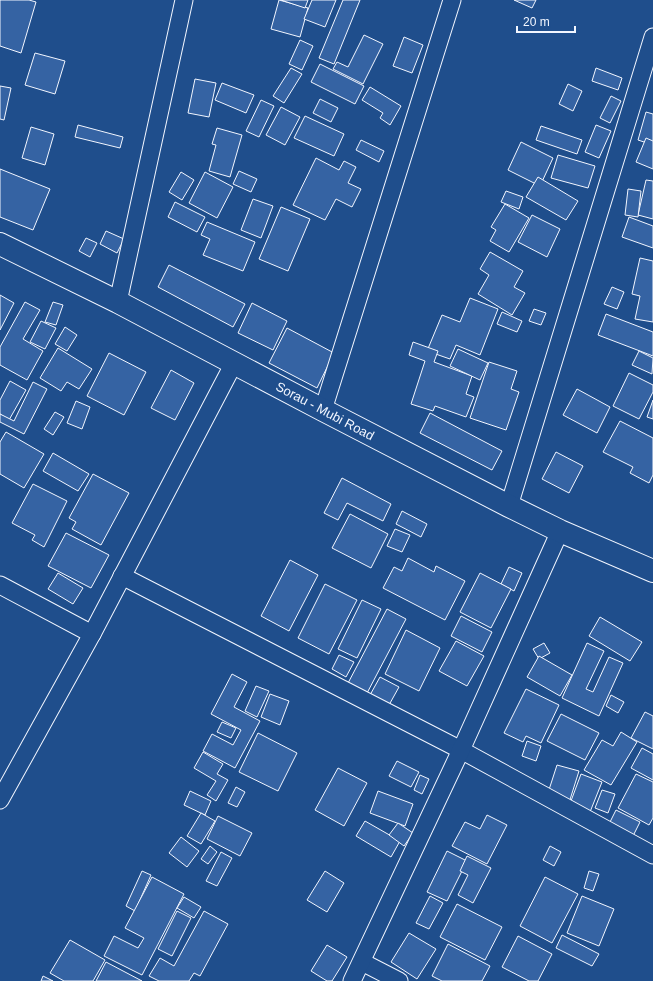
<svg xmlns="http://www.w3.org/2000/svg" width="653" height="981" viewBox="0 0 653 981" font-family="Arial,sans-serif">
<rect width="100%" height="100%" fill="#1f4e8c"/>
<!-- building -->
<g fill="#3563a3" stroke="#f2f6ff">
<path d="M0 0H29L36 2 21 53 0 46Z"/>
<path d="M279 0 308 8 300 37 271 29Z"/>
<path d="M281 0H308L305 8Z"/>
<path d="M312 0H336L325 27 304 19Z"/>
<path d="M343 0H360L334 64 319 58Z"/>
<path d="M514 0H536L532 8Z"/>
<path d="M364 35 383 44 363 84 333 69 337 62 348 67Z"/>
<path d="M404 37 423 45 412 73 393 66Z"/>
<path d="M300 40 313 46 302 70 289 64Z"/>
<path d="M35 53 65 61 55 94 25 85Z"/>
<path d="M320 64 364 86 355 104 311 82Z"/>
<path d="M291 68 302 74 284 103 273 96Z"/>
<path d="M596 68 622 78 618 90 592 81Z"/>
<path d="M195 79 216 83 209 117 188 113Z"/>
<path d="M222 83 254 95 246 113 215 100Z"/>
<path d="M568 84 582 91 573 111 559 104Z"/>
<path d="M0 86 11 88 4 120 0 119Z"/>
<path d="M370 87 401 106 390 125 380 118 383 113 362 100Z"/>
<path d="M611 96 621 101 610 123 600 118Z"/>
<path d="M320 99 338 108 331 122 313 113Z"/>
<path d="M261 100 274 106 259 137 246 131Z"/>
<path d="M281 107 300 117 285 145 266 135Z"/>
<path d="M646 112 653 114V145L638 140Z"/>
<path d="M305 116 344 134 334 156 294 138Z"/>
<path d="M78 125 123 137 120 148 75 137Z"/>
<path d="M596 125 611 131 599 158 585 152Z"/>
<path d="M541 126 582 140 577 154 536 140Z"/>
<path d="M31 127 54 134 45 165 22 158Z"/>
<path d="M217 128 242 135 230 177 209 171 216 145 212 144Z"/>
<path d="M646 138 653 141V169L636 162Z"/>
<path d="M361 140 384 151 379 162 356 150Z"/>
<path d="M521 142 553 158 540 186 508 170Z"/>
<path d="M558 155 595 166 588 188 551 178Z"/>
<path d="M316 158 339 170 344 161 356 167 348 183 361 189 352 207 336 199 325 220 293 205Z"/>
<path d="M0 169 50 189 33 230 0 217Z"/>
<path d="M239 171 257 179 251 192 233 184Z"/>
<path d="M181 172 194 180 182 200 169 192Z"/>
<path d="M205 172 233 187 217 218 189 203Z"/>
<path d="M538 177 578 201 566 220 526 197Z"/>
<path d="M646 180 653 181V219L638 215Z"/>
<path d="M628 189 641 191 638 217 625 215Z"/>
<path d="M506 191 523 197 519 209 501 202Z"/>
<path d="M253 199 273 206 261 238 241 230Z"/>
<path d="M175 202 205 217 197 232 168 217Z"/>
<path d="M505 204 529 218 509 252 490 241 496 230 491 227Z"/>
<path d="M281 207 310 219 288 271 259 259Z"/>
<path d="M532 215 560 229 547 257 518 242Z"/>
<path d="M629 217 653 226V248L622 237Z"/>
<path d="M207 222 255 242 243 271 203 255 210 239 201 235Z"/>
<path d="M106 231 124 239 117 253 100 244Z"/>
<path d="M86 238 97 243 90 257 79 251Z"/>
<path d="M490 252 523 271 514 287 525 293 512 315 478 294 489 275 480 269Z"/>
<path d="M640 258 653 261V322L635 319 640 296 632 294Z"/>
<path d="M169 265 245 304 233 327 158 287Z"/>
<path d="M612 287 624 292 617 309 604 304Z"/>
<path d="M0 295 14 303 0 330Z"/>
<path d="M470 298 498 309 480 355 456 345 450 359 427 351 442 315 460 322Z"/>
<path d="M25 302 40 310 23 339 43 351 27 380 0 365V347Z"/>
<path d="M53 302 63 305 56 325 45 322Z"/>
<path d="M252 303 287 321 273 350 238 333Z"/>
<path d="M534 309 546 313 541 325 529 321Z"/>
<path d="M502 312 522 321 517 332 497 324Z"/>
<path d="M606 314 653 332V356L598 335Z"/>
<path d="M41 321 56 328 45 349 30 342Z"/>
<path d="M65 327 77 335 67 351 55 344Z"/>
<path d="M287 328 334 353 317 388 269 363Z"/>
<path d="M413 342 438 351 434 362 472 376 466 394 474 397 466 417 435 406 433 411 411 404 425 361 409 355Z"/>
<path d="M58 348 92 369 79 389 67 382 61 391 40 378Z"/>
<path d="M458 349 488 363 480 380 450 366Z"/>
<path d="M639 351 653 358 652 374 632 365Z"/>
<path d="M109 353 146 372 124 415 87 396Z"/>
<path d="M489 362 517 371 511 389 519 392 506 430 470 418Z"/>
<path d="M171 370 194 383 175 420 151 408Z"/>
<path d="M629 373 653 385V392L639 419 613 406Z"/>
<path d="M10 381 26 390 9 420 0 414V400Z"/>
<path d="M33 382 47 389 24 434 0 422V414L14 421Z"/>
<path d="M577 389 610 407 597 433 563 415Z"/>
<path d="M653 400V419L647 417Z"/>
<path d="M76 401 90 407 82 429 67 423Z"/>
<path d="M55 412 64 417 53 435 44 429Z"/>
<path d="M430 413 502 451 492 470 420 433Z"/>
<path d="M620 421 653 438V475L649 483 630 473 633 467 603 452Z"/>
<path d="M6 432 44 454 24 488 0 474V442Z"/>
<path d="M556 452 583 466 569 493 542 479Z"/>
<path d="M53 453 89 474 78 491 43 471Z"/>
<path d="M93 474 129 493 101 545 72 529 76 522 69 518Z"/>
<path d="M342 478 391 504 383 521 347 503 338 520 324 513Z"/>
<path d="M33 484 67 501 44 547 32 540 35 535 12 523Z"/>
<path d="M402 511 427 524 421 537 396 524Z"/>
<path d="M350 514 388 534 371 568 332 548Z"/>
<path d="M395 529 410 535 402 552 387 546Z"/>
<path d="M66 533 109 555 91 588 48 566Z"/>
<path d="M408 558 434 572 436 566 465 581 445 620 383 588 394 567 402 571Z"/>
<path d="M290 560 318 575 289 631 261 616Z"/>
<path d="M509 567 522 573 514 591 501 584Z"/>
<path d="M58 573 83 588 73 604 48 589Z"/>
<path d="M480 573 511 589 491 628 460 612Z"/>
<path d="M325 584 357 600 329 654 298 638Z"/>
<path d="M362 600 381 609 357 658 338 649Z"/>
<path d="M387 609 406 619 366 695 347 685Z"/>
<path d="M461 616 492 632 482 652 451 636Z"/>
<path d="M600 617 642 642 630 661 589 636Z"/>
<path d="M406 630 440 648 419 691 385 674Z"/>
<path d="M456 641 484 656 467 686 439 671Z"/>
<path d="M544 643 550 653 539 659 533 649Z"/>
<path d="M587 643 604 651 586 689 593 692 609 657 623 663 599 716 562 698Z"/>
<path d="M339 655 354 662 346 677 332 669Z"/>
<path d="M539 656 572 675 560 696 527 677Z"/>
<path d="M232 674 247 682 234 707 260 721 235 768 203 751 212 734 233 745 241 730 211 714Z"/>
<path d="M380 677 399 687 389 705 370 695Z"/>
<path d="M256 686 269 691 257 717 245 711Z"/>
<path d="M526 689 559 705 541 743 526 736 523 742 504 733Z"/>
<path d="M270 694 289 701 280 725 261 717Z"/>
<path d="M611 695 624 702 618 713 606 706Z"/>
<path d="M645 712 653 716V749L631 738Z"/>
<path d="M561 714 599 733 585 760 547 741Z"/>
<path d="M222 722 236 728 231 738 217 732Z"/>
<path d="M621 732 637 742 611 785 584 770 602 740 613 746Z"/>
<path d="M258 733 297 753 278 791 239 772Z"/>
<path d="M527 741 541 746 536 761 522 756Z"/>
<path d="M642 748 653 754V780L631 768Z"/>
<path d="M203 752 223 764 217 774 228 780 216 801 207 795 216 781 194 768Z"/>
<path d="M397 761 419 772 411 787 389 776Z"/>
<path d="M557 765 579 771 568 806 546 799Z"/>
<path d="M338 768 367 783 344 826 315 810Z"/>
<path d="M581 774 602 782 588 817 568 809Z"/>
<path d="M636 774 653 782V818L649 825 618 808Z"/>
<path d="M420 775 429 779 422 794 414 790Z"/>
<path d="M236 787 245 792 237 807 228 803Z"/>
<path d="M602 790 615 794 608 813 595 808Z"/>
<path d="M190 791 211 801 205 815 184 805Z"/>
<path d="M378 791 413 804 405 826 370 813Z"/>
<path d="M616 810 640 822 632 838 608 826Z"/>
<path d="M201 813 215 821 201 844 187 836Z"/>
<path d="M487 815 507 825 487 864 452 846 465 822 480 829Z"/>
<path d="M218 816 252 833 240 856 207 839Z"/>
<path d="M365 821 400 841 391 857 356 836Z"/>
<path d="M398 823 413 833 404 846 389 835Z"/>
<path d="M181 837 199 851 187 867 169 853Z"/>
<path d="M210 846 217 852 208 864 201 859Z"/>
<path d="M550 846 561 852 554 866 543 860Z"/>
<path d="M447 851 467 861 447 901 427 892Z"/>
<path d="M221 852 232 858 217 886 206 881Z"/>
<path d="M467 856 491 868 473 903 458 895 468 875 460 871Z"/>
<path d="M142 871 151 875 135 911 126 906Z"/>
<path d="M325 871 344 883 327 912 307 900Z"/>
<path d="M589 871 599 874 593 891 584 888Z"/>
<path d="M152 877 184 894 142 975 104 956 114 936 138 948 144 938 125 928Z"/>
<path d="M545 877 578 894 552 943 520 926Z"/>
<path d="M430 896 443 903 429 929 416 923Z"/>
<path d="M582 896 614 909 599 946 567 933Z"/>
<path d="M184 897 201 907 194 918 177 908Z"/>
<path d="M457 904 502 927 485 960 440 937Z"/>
<path d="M177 911 191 918 172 956 158 949Z"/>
<path d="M204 911 228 924 200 976 194 973 189 981H159L149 976 160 958 174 966Z"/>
<path d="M409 933 436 949 417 979 391 962Z"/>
<path d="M562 935 599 954 592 966 556 948Z"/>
<path d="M518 936 552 954 538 981H529L502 967Z"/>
<path d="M70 940 105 960 93 981H64L50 973Z"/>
<path d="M448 944 490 966 482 981H442L432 976Z"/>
<path d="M327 945 347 957 332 981H327L311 971Z"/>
<path d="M106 962 142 981H96Z"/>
<path d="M43 976 53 981H41Z"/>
</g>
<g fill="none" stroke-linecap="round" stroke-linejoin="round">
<!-- minor casing -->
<g stroke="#f2f6ff" stroke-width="19">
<g id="minor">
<path d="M118 302 184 0"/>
<path d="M323 410 452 0"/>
<path d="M509 506 653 37"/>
<path d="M122 576 461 750 653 855"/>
<path d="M0 585 92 634"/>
<path d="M0 800 92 634 234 363"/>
<path d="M362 962 399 981"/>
<path d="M352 981 461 750 560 531"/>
</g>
</g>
<!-- primary casing -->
<g stroke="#f2f6ff" stroke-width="24">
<path id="primary" d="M0 244 118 302 323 410 509 506 560 531 653 571"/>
</g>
<!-- minor -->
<use href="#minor" stroke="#1f4e8c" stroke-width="17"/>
<!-- primary -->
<use href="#primary" stroke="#1f4e8c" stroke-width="22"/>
</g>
<g text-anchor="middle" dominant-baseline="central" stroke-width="3" stroke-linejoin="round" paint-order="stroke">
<!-- street labels -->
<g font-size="13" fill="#f2f6ff" stroke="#1f4e8c">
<text transform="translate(325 411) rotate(28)">Sorau - Mubi Road</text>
</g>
</g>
<!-- scale -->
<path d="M517 26v6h58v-6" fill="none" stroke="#f2f6ff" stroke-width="2"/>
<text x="523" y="26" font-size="12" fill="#f2f6ff" stroke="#1f4e8c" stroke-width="3" paint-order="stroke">20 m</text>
</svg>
